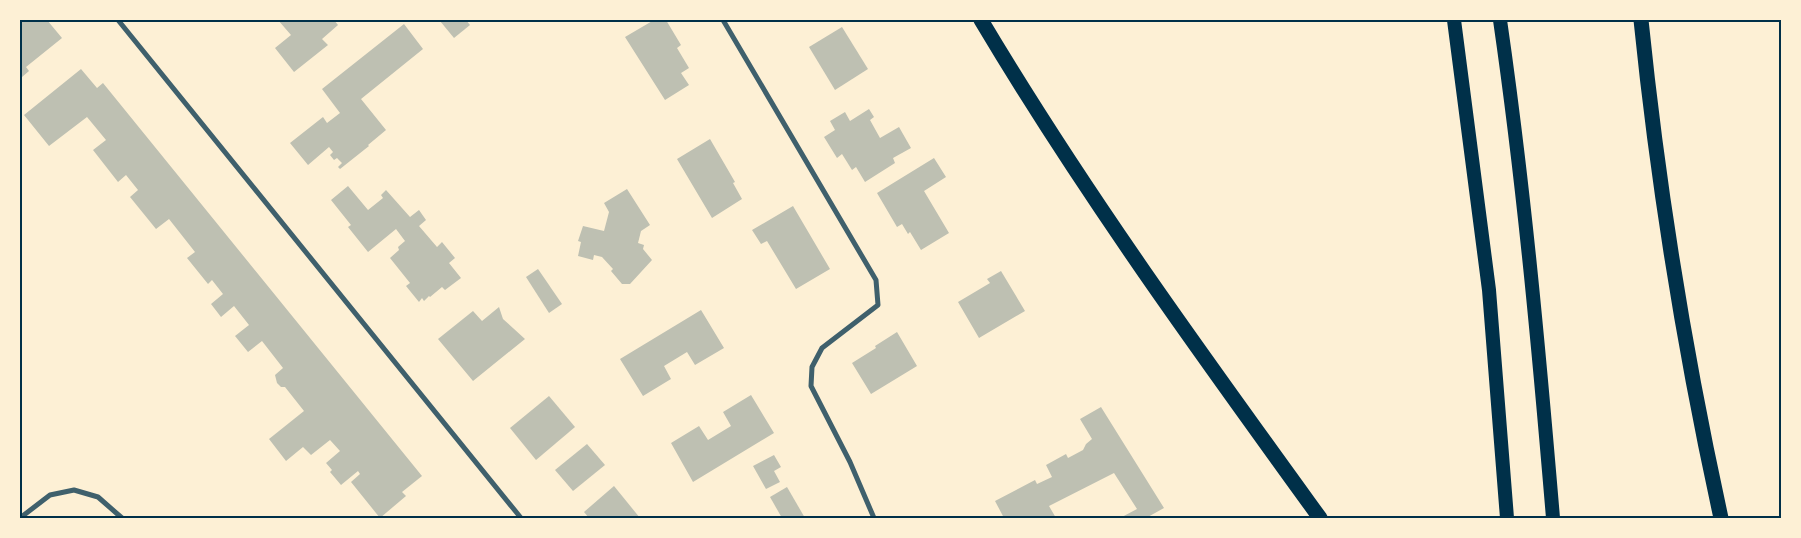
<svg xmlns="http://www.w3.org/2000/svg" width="1801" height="538" viewBox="0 0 1801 538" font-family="Figtree,sans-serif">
<rect width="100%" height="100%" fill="#fdf0d5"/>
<!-- building -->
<g fill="#bec0b2">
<path d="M24 20H47L62 38 26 67 29 71 22 77 20 74V23Z"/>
<path d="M278 20H334L338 25 322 39 328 45 294 72 275 48 291 35Z"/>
<path d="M441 20H466L470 25 454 38 440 21Z"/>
<path d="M654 20H666L681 45 677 48 689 68 681 73 689 85 665 100 625 37Z"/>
<path d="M404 24 423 49 361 99 386 130 368 145 369 146 340 169 338 167 342 163 337 158 334 160 330 155 333 152 329 147 308 165 290 143 323 117 327 123 340 113 322 89Z"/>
<path d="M842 27 868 69 835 90 809 47Z"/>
<path d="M81 69 97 88 103 83 422 476 402 492 406 496 380 518 351 482 360 474 358 471 341 485 330 472 332 470 326 463 340 451 330 440 311 455 303 447 286 461 269 439 304 411 285 387H281L277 383 275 375 283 368 262 341 248 352 235 336 249 325 234 306 221 317 211 304 223 294 212 280 208 284 187 258 195 252 169 219 156 229 130 197 138 190 126 175 118 182 93 150 106 140 87 117 49 146 24 115Z"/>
<path d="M869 109 874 117 870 120 880 138 899 127 911 148 893 158 895 163 865 182 856 167 852 170 842 154 837 158 824 137 835 130 830 121 845 112 850 121Z"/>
<path d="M710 139 735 182 733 183 742 199 712 218 677 159Z"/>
<path d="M934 158 946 177 924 191 949 233 921 250 910 232 908 234 902 224 897 227 877 193Z"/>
<path d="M348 186 368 210 383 198 381 195 386 190 410 217 419 210 426 220 419 226 437 247 442 242 455 258 449 263 461 278 445 290 442 287 430 297 429 296 424 301 422 298 419 302 406 286 410 283 390 258 399 250 398 247 405 241 396 229 368 252 348 227 351 225 331 200Z"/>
<path d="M627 189 650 225 641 231 638 243 644 245 643 249 652 260 630 284H622L611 271 613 269 602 257 594 255 593 260 578 256 581 242 578 241 583 226 604 231 609 212 604 203Z"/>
<path d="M793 206 830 269 796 289 767 241 761 244 752 230Z"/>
<path d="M538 269 562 304 549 313 526 277Z"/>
<path d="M1001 271 1025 311 979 338 958 302 990 283 987 279Z"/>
<path d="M499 307 503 319 525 339 473 381 438 339 473 311 482 321Z"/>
<path d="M701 310 724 348 695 365 687 352 664 366 671 379 643 396 620 359Z"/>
<path d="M897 332 917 366 871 394 852 363 876 348 875 346Z"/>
<path d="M751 395 774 433 693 482 671 443 699 426 708 440 731 426 723 412Z"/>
<path d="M549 396 575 427 536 460 510 428Z"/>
<path d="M1101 407 1164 508 1146 518H1120L1137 509 1114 473 1049 506 1056 518H1004L995 501 1035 480 1037 484 1052 477 1046 465 1066 454 1068 458 1083 450 1086 444 1092 439 1080 419Z"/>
<path d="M587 444 605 465 573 491 555 470Z"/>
<path d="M774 455 781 467 774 471 780 482 766 489 753 466Z"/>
<path d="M614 486 640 518H589L584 512Z"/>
<path d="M787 487 805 518H782L770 497Z"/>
</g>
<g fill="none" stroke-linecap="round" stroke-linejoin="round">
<!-- minor -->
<g stroke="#3f606c" stroke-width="5">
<path d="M118 20 521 518"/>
<path d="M723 20 876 280 878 305 822 348 812 367 811 386 850 462 874 518"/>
<path d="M20 518 50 495 74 490 98 497 122 518"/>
</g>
<!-- trunk -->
<g stroke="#003049" stroke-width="14">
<path d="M1454 20 1489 290 1507 518"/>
<path d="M1500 20C1524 186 1539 351 1553 518"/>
</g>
<!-- motorway -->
<g stroke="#003049" stroke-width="15">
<path d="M981 20C1084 193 1202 355 1320 518"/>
<path d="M1641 20C1658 187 1685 354 1721 518"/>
</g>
</g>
<!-- border -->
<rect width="1801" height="538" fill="none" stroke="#fdf0d5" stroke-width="42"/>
<rect x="21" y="21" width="1759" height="496" fill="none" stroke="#003049" stroke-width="2"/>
</svg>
